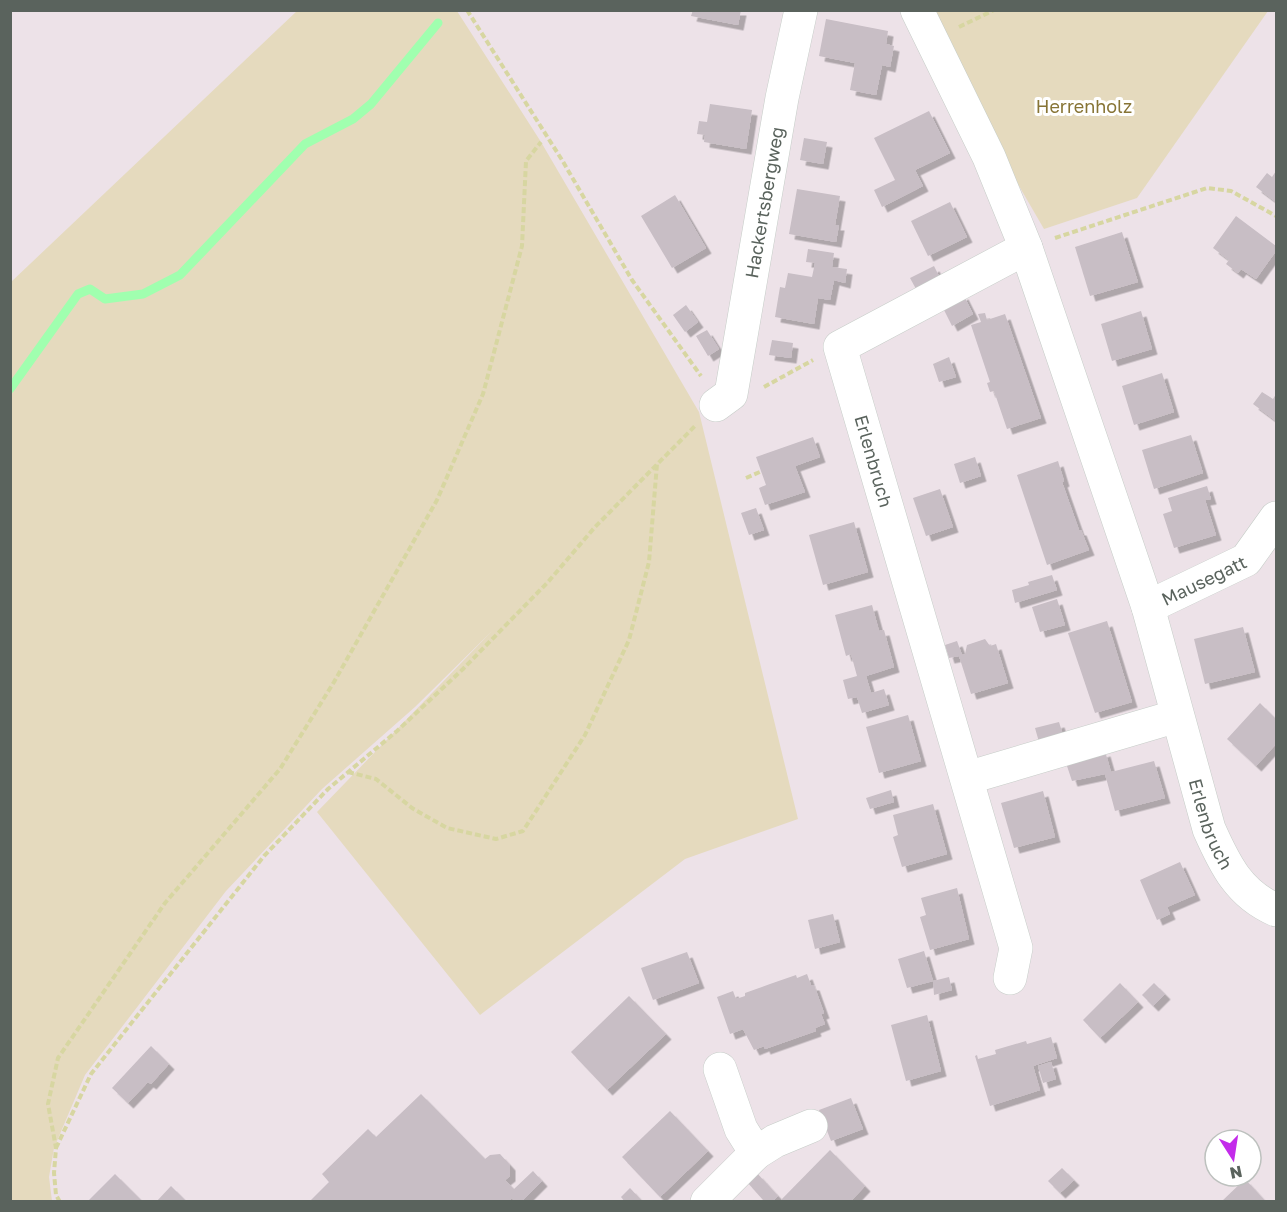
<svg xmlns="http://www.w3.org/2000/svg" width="1287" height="1212" viewBox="0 0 1287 1212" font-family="'Golos Text',sans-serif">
<defs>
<filter id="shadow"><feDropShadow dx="5.5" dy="5.5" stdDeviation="0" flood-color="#0004"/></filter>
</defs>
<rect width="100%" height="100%" fill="#ede2e8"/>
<!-- green -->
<g fill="#e5dabe">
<path d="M298 10 457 11 541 142 699 412 798 819 685 859 480 1015 317 812 492 631 415 707 322 789 226 891 138 1006 85 1075 54 1148 49 1177 52 1201H11V282Z"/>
<path d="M933 11H1268L1137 198 1044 229 1000 153Z"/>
</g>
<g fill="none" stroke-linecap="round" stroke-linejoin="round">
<!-- stream -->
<path stroke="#a0ffaf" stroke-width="9" d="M10 389 78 294 90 289 105 299 143 294 180 275 305 144 353 119 371 104 438 23"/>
</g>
<!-- building -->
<g fill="#c8bec5" filter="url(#shadow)">
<path d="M693 10H741L738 25 691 16Z"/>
<path d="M826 19 888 31 886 44 894 46 890 67 882 65 876 95 850 90 855 63 819 56Z"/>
<path d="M710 104 752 110 746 149 704 142 705 135 697 134 699 121 707 122Z"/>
<path d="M929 111 950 153 915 170 923 186 882 207 874 190 895 180 874 138Z"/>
<path d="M804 138 827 142 823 164 800 160Z"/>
<path d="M1276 171V202L1256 187 1267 173 1272 177Z"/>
<path d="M797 189 840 196 835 225H839L836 242 789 234Z"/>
<path d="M675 195 706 248 672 268 641 216Z"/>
<path d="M950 202 967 237 928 256 911 221Z"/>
<path d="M1236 216 1276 246V251L1256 279 1241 269 1238 273 1226 264 1229 260 1213 248Z"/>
<path d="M1122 232 1138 282 1090 296 1075 247Z"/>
<path d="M808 249 834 253 832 267 847 269 845 283 834 280 830 300 818 298 814 324 775 317 780 287 785 288 788 273 812 277 815 263 806 262Z"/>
<path d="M934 266 940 278 916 289 910 278Z"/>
<path d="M963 294 973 314 952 326 942 306Z"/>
<path d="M686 305 698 322 685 332 673 315Z"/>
<path d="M1141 311 1152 349 1112 361 1101 324Z"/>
<path d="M985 313 987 320 1005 314 1041 418 1007 429 994 391 990 392 987 383 990 382 971 325 981 322 978 314Z"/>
<path d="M707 330 719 349 708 356 696 336Z"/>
<path d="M772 340 793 343 791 358 769 355Z"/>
<path d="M949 357 956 377 939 382 933 364Z"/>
<path d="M1162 373 1174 412 1134 425 1122 386Z"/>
<path d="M1262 392 1273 399 1276 394V421L1253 404Z"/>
<path d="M1191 435 1203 473 1154 489 1142 450Z"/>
<path d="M813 437 820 457 795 466 805 492 765 505 759 488 766 485 756 457Z"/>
<path d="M975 457 981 476 960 483 954 464Z"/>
<path d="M1058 461 1064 481 1062 482 1079 530H1081L1089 550 1047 565 1017 475Z"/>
<path d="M1207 486 1211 499 1205 500 1216 535 1174 548 1163 514 1172 511 1168 498Z"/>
<path d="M940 489 953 527 926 536 913 498Z"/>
<path d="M756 508 764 530 749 535 741 513Z"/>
<path d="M854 522 868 572 823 585 809 535Z"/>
<path d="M1052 575 1057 590 1015 603 1012 590 1029 585 1028 582Z"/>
<path d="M1057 599 1065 625 1040 632 1032 607Z"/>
<path d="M872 605 879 631 884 630 894 667 866 676 871 693 884 689 889 705 862 713 857 697 848 699 843 680 857 676 851 654 846 656 835 615Z"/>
<path d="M1107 621 1132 702 1095 713 1068 633Z"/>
<path d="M1243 627 1255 672 1205 684 1194 639Z"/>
<path d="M985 639 990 646 996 644 1008 683 971 694 959 656 949 658 945 645 957 641 962 655 965 654 967 645Z"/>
<path d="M1260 703 1276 719 1274 723 1276 725V744L1256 766 1227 739Z"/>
<path d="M908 715 921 761 879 773 866 727Z"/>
<path d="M1059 722 1063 735 1039 742 1035 728Z"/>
<path d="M1105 751 1111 772 1154 761 1165 798 1115 811 1105 774 1072 781 1066 763Z"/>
<path d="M891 790 894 802 870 809 866 798Z"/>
<path d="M1043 791 1055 837 1014 848 1001 803Z"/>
<path d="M933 804 947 854 902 867 893 837 898 835 893 815Z"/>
<path d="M1180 862 1195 895 1167 907 1170 914 1157 920 1140 880Z"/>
<path d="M957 888 969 939 930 950 920 917 926 915 921 898Z"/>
<path d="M833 914 840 942 815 949 808 920Z"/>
<path d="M924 951 933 981 949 977 952 990 934 995 933 981 907 988 898 959Z"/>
<path d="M687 952 699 983 653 1000 641 968Z"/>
<path d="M807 974 811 985H814L824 1013 821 1014 825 1024 815 1028 816 1031 765 1049 764 1046 754 1050 743 1029 730 1034 717 997 733 991 736 999 745 996V993L770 984 796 975 797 978Z"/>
<path d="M1120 983 1138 1002 1100 1038 1083 1020Z"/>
<path d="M1154 983 1165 994 1153 1006 1142 995Z"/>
<path d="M629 996 666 1034 607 1090 571 1052Z"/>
<path d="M927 1015 941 1071 906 1081 891 1025Z"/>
<path d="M1051 1037 1057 1058 1033 1066 1040 1090 990 1106 975 1056 977 1055 978 1059 996 1054 995 1050 1026 1041 1027 1044Z"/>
<path d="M151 1046 169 1064 151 1084 148 1082 128 1103 112 1088Z"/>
<path d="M1051 1062 1056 1079 1043 1083 1038 1066Z"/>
<path d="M421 1094 485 1159 490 1155 500 1154 510 1165V1176L505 1180 514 1189 533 1171 542 1181 521 1202H515L512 1198 508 1202H309L329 1182 322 1174 368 1129 376 1137Z"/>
<path d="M851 1098 863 1129 831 1141 819 1110Z"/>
<path d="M670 1111 708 1151 660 1197 622 1157Z"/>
<path d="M830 1150 865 1186 850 1202H779Z"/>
<path d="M1062 1168 1074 1180 1060 1193 1048 1181Z"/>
<path d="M757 1173 778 1196 772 1202H765L747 1182Z"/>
<path d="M115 1174 143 1202H87Z"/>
<path d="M1245 1179 1266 1202H1221Z"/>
<path d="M171 1186 187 1202H156Z"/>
<path d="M630 1188 643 1202H625L621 1197Z"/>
</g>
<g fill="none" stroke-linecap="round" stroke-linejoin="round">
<!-- street casing -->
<g stroke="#c6cdc8" stroke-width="34">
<g id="street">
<path id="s1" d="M917 10 989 157 1026 248 1148 607 1209 829C1225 865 1239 894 1276 910"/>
<path id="s2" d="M716 405 731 394 782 98 801 10"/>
<path id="s3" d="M1148 607 1246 560 1276 518"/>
<path d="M967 778 1177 716"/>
<path d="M1010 978 1016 948 840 347 1026 248"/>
<path d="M720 1069 741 1129 756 1153"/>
<path d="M707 1202 756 1153 775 1141 811 1126"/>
</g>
</g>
<!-- path -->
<g stroke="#d7d6a1" stroke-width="4" stroke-dasharray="6 3" stroke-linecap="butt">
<path d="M467 10 562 160 632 280 701 376"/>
<path d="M959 27 994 10"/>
<path d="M1055 238 1207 188 1231 191 1276 216"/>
<path d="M764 387 813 360"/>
<path d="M746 478 762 471"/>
<path d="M348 772 376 779 412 808 447 828 496 839 523 831 585 735 629 640 649 562 657 464"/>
<path d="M56 1148 91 1074 264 856 328 789 397 731 463 669 548 582 595 527 696 425"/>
<path d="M60 1202 56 1195 54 1173 56 1148 48 1104 58 1058 165 903 280 769 334 682 437 500 483 394 522 246 526 161 541 142"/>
</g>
<!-- street -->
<use href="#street" stroke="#fff" stroke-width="33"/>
</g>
<g text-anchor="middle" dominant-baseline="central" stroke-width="6" stroke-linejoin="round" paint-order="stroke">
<!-- park labels -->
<g font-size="18" fill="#877435" stroke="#fff">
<text x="1084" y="106">Herrenholz</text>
</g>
<!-- street labels -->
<g font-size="18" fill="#5a635d" stroke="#fff">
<text stroke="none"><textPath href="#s2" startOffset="213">Hackertsbergweg</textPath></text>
<text transform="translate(874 461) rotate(74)">Erlenbruch</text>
<text stroke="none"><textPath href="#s3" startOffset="62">Mausegatt</textPath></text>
<text stroke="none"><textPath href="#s1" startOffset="867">Erlenbruch</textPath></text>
</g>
</g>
<!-- border -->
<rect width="1287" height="1212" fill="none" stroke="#5a635d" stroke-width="24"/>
<!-- north arrow -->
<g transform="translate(1233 1158) rotate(168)"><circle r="28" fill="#ffffff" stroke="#bdc1be" stroke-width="1.5"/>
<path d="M0-4.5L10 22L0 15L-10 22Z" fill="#c32bea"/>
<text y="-9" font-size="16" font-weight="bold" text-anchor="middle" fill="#5a635d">N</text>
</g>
</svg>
